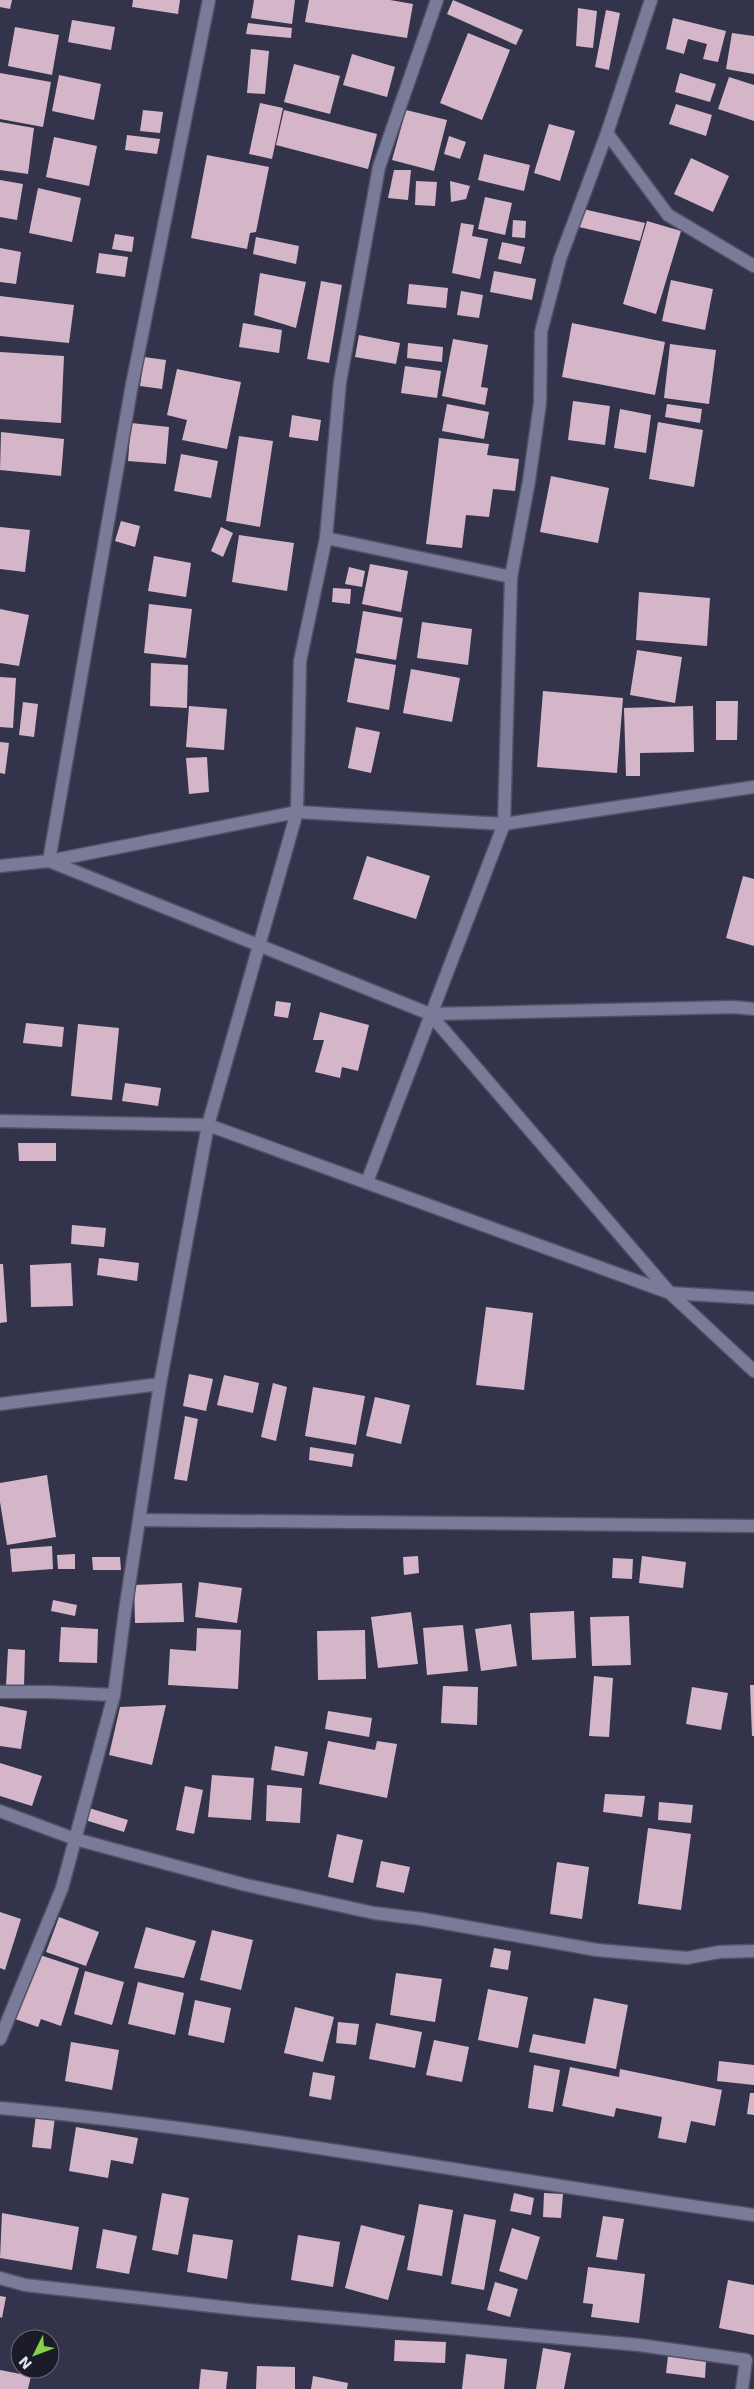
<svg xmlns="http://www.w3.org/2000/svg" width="754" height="2389" viewBox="0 0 754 2389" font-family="'DejaVu Sans',sans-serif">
<rect width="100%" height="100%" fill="#33334c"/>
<!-- building -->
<g fill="#d5b6c9">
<path d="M0 0H12L10 9 0 7Z"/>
<path d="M133 0H180L178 14 132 7Z"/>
<path d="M254 0H295L292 24 251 18Z"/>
<path d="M309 0H390L413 4 407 38 305 22Z"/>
<path d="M453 0 523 30 516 45 447 14Z"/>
<path d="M578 8 597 11 593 48 576 46Z"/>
<path d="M606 10 620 13 609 70 595 67Z"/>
<path d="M673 18 726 31 718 62 703 59 707 44 688 39 684 54 666 49Z"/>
<path d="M72 20 115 27 111 50 68 42Z"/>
<path d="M248 23 292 28 291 38 246 34Z"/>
<path d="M15 27 59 35 52 75 8 66Z"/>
<path d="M468 33 510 50 482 120 440 103Z"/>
<path d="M732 33 754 36V74L726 69Z"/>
<path d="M251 49 269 51 265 94 247 93Z"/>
<path d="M352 54 395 67 387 97 343 85Z"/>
<path d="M294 64 340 76 330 114 284 102Z"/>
<path d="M0 73 51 82 43 127 0 119Z"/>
<path d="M680 73 716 84 710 102 675 92Z"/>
<path d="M59 75 101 84 94 120 52 111Z"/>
<path d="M729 77 754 85V121L718 109Z"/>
<path d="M260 103 283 108 272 159 249 154Z"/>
<path d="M676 104 712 115 706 136 669 124Z"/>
<path d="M143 110 163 112 160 133 140 131Z"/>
<path d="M284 110 377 134 368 169 276 145Z"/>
<path d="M406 110 447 120 434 171 392 160Z"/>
<path d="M0 122 34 128 28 174 0 170Z"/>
<path d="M549 124 575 131 560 181 534 173Z"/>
<path d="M127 135 160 139 157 154 125 150Z"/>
<path d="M449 136 466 142 460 159 444 154Z"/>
<path d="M54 137 97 146 89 186 46 177Z"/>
<path d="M484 154 530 165 524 191 478 180Z"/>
<path d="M207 155 269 167 256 232 250 233 247 249 191 238Z"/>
<path d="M691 158 729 176 713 212 674 194Z"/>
<path d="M394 170H411L408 200 388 198Z"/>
<path d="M0 180 23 184 17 220 0 217Z"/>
<path d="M416 181 437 182 435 206 415 205Z"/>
<path d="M450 181 470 186 466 199 451 202Z"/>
<path d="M38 188 81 198 72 242 29 233Z"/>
<path d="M485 197 512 203 505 235 478 229Z"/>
<path d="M583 209 645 223 640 241 579 227Z"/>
<path d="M513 220 526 221 525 238 512 237Z"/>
<path d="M647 221 681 231 656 314 623 304Z"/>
<path d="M461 223 474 225 472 236 488 239 480 279 452 273Z"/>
<path d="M115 234 134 237 132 252 112 249Z"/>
<path d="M256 237 299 246 296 264 253 254Z"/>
<path d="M502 242 525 247 521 264 498 259Z"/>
<path d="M0 248 21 252 16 284 0 282Z"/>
<path d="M99 253 128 257 125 277 96 273Z"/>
<path d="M494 271 536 279 532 300 490 292Z"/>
<path d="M260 273 306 282 296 328 254 315Z"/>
<path d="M671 280 713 289 705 330 662 321Z"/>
<path d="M321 281 342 285 329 363 307 359Z"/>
<path d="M409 284 448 288 446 308 407 304Z"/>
<path d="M461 291 483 295 479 318 457 315Z"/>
<path d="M0 296 74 305 69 343 0 336Z"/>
<path d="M243 323 282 330 279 353 239 347Z"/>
<path d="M572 323 665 342 655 395 562 377Z"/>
<path d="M359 335 400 343 396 364 355 357Z"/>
<path d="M453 339 488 345 481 387 488 388 485 405 442 396Z"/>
<path d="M408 343 443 347 442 362 407 358Z"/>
<path d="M670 344 716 350 709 404 664 398Z"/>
<path d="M0 352 64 356 61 423 0 419Z"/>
<path d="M144 357 166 360 162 389 140 386Z"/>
<path d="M405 366 441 371 437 398 401 393Z"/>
<path d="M177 369 241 382 227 449 182 440 187 420 167 415Z"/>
<path d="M573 401 610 406 605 445 568 440Z"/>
<path d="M447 404 489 412 484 439 442 431Z"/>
<path d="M667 404 702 409 700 423 665 417Z"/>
<path d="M620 409 651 415 646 453 614 448Z"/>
<path d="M292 415 321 420 318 441 289 437Z"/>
<path d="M658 422 703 430 694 487 649 479Z"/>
<path d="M131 423 169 427 166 464 128 461Z"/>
<path d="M1 432 64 439 61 476 0 470Z"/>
<path d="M239 436 273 441 260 527 226 521Z"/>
<path d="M439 438 489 444 487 455 519 459 515 491 493 489 489 517 466 515 462 548 426 544Z"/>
<path d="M181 454 218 461 211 498 174 491Z"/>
<path d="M551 476 609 488 598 543 540 532Z"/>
<path d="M121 521 140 526 135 547 115 541Z"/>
<path d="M0 527 30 530 25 572 0 569Z"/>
<path d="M221 527 233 533 223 557 211 551Z"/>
<path d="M239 535 294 543 287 591 232 582Z"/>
<path d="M154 556 191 563 186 597 148 591Z"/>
<path d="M370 564 408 571 401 612 362 604Z"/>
<path d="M349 567 365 571 362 587 345 584Z"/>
<path d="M333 588 351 589 350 604 332 602Z"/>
<path d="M639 592 710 598 707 646 636 640Z"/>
<path d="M149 604 192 609 186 658 144 653Z"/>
<path d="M0 609 29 615 19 666 0 663Z"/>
<path d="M363 611 403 618 396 660 356 653Z"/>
<path d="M422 622 472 629 468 665 417 658Z"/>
<path d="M637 650 682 657 675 703 630 695Z"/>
<path d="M355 658 396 665 389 710 347 702Z"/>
<path d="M151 663 188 665 187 708 150 706Z"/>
<path d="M411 669 460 678 452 722 403 713Z"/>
<path d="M0 677 16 678 13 728 0 727Z"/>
<path d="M543 691 623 698 617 773 537 767Z"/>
<path d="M716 701H738L737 740H716Z"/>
<path d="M23 702 38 704 34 737 19 735Z"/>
<path d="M189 706 227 709 224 750 186 747Z"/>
<path d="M693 706 694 752 640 753V776H626L624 708Z"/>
<path d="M356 727 380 732 371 773 348 768Z"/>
<path d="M0 742 9 743 5 774 0 773Z"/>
<path d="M207 757 209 792 189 794 186 758Z"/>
<path d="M367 856 430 876 416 919 353 899Z"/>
<path d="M743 876 754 879V946L726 938Z"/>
<path d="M276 1001 291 1003 288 1018 274 1016Z"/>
<path d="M320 1012 369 1025 358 1071 342 1067 340 1078 315 1072 324 1040H313Z"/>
<path d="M26 1023 64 1027 62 1047 23 1043Z"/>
<path d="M78 1024 119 1028 112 1100 71 1096Z"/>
<path d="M125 1083 161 1088 158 1106 122 1101Z"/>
<path d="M18 1143H56V1161H19Z"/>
<path d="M72 1225 106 1228 104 1247 71 1244Z"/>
<path d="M99 1258 139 1263 137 1281 97 1275Z"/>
<path d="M71 1263 73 1306 31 1307 30 1265Z"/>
<path d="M0 1264H3L7 1322 0 1323Z"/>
<path d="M486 1307 533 1313 524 1390 476 1385Z"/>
<path d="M189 1374 213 1379 206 1411 183 1406Z"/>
<path d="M224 1375 259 1383 253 1413 217 1405Z"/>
<path d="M273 1383 287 1387 276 1441 261 1437Z"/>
<path d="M313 1387 365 1396 356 1445 305 1436Z"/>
<path d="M375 1397 410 1405 401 1444 366 1436Z"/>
<path d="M185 1416 198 1419 187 1481 174 1479Z"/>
<path d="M310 1447 354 1454 352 1467 309 1460Z"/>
<path d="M47 1475 56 1537 7 1545 0 1502V1483Z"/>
<path d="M52 1546 53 1569 12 1572 10 1549Z"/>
<path d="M75 1554V1569H58L57 1555Z"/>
<path d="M418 1556 419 1573 404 1575 403 1557Z"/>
<path d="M642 1556 686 1562 683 1588 639 1583Z"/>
<path d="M92 1557H120L121 1570H93Z"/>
<path d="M613 1558 633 1559 632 1579 612 1578Z"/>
<path d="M199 1582 242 1588 237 1623 195 1617Z"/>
<path d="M182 1583 184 1622 135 1623 134 1585Z"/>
<path d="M53 1600 77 1605 75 1616 51 1611Z"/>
<path d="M574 1611 576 1658 532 1660 530 1613Z"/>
<path d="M411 1612 418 1664 378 1668 371 1617Z"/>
<path d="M629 1616 631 1665 592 1666 590 1617Z"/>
<path d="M511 1624 517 1666 481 1671 475 1629Z"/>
<path d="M463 1625 468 1671 427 1675 423 1628Z"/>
<path d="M61 1627 98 1629 97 1663 59 1662Z"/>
<path d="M197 1628 241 1630 238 1689 168 1685 170 1649 196 1651Z"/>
<path d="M365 1630 366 1679 318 1680 317 1631Z"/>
<path d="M8 1649 25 1650 24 1686H6Z"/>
<path d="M594 1676 613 1678 609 1737 589 1736Z"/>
<path d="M750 1685H754V1736H752Z"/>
<path d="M443 1686 478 1687 477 1725 441 1723Z"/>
<path d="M692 1687 728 1693 721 1730 686 1724Z"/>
<path d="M166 1705 152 1765 109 1755 120 1707Z"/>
<path d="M0 1706 27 1711 21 1749 0 1746Z"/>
<path d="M328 1711 372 1718 369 1737 325 1729Z"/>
<path d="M328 1741 375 1750 377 1741 397 1744 387 1798 319 1784Z"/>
<path d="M275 1746 308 1752 304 1776 271 1770Z"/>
<path d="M0 1763 42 1776 32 1806 0 1796Z"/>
<path d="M212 1775 254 1778 251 1820 208 1817Z"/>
<path d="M267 1785 302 1788 300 1823 266 1821Z"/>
<path d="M185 1786 203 1790 194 1834 176 1830Z"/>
<path d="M605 1794 645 1796 642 1817 603 1812Z"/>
<path d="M659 1802 693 1805 691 1823 658 1820Z"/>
<path d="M89 1808 128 1820 124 1832 85 1820Z"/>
<path d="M648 1828 691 1834 681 1910 638 1904Z"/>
<path d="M337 1834 363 1840 353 1883 328 1877Z"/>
<path d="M381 1861 410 1867 404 1893 376 1887Z"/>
<path d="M557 1862 589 1867 582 1919 550 1914Z"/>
<path d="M0 1912 21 1919 5 1970 0 1968Z"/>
<path d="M59 1917 99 1932 86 1966 46 1952Z"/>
<path d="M146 1927 196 1941 184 1978 134 1968Z"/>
<path d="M212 1930 253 1940 241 1990 200 1980Z"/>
<path d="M494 1948 511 1951 508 1970 490 1967Z"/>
<path d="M37 1954 79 1968 61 2026 41 2019 38 2027 15 2019Z"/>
<path d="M85 1971 124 1982 112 2025 74 2014Z"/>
<path d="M396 1973 442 1979 435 2022 390 2015Z"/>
<path d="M138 1982 184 1993 175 2035 128 2024Z"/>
<path d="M488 1989 528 1997 518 2048 478 2040Z"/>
<path d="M594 1998 628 2005 616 2069 529 2052 533 2034 585 2044Z"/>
<path d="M195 2000 231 2008 224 2043 188 2035Z"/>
<path d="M295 2007 334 2017 323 2062 284 2053Z"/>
<path d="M338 2022 359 2024 356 2045 336 2043Z"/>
<path d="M376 2023 422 2032 415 2068 369 2059Z"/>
<path d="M434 2040 469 2047 462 2082 426 2075Z"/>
<path d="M71 2042 119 2050 112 2090 65 2081Z"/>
<path d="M719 2061 754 2065V2085L717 2081Z"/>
<path d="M534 2065 560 2070 553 2112 528 2108Z"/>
<path d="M570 2067 619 2077 620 2069 722 2090 715 2126 691 2121 686 2143 658 2138 662 2117 616 2108 614 2117 562 2106Z"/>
<path d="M313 2072 335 2076 331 2100 309 2096Z"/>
<path d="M750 2093H754V2115L747 2114Z"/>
<path d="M36 2115 55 2117 51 2149 32 2147Z"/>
<path d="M76 2127 138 2138 133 2164 111 2160 108 2178 69 2171Z"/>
<path d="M162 2193 189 2198 178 2255 152 2250Z"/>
<path d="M514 2193 534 2198 531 2215 510 2211Z"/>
<path d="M544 2193 563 2194 561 2218 543 2217Z"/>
<path d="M419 2204 453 2210 442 2276 407 2270Z"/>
<path d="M2 2213 79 2227 72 2270 0 2258Z"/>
<path d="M464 2214 496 2220 484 2290 451 2284Z"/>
<path d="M603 2216 624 2219 617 2260 596 2257Z"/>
<path d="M361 2225 405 2236 388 2300 345 2288Z"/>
<path d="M512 2228 540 2237 527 2280 499 2271Z"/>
<path d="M103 2229 137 2236 129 2274 96 2268Z"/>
<path d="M193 2234 233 2240 227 2279 187 2272Z"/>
<path d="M298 2235 340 2242 333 2287 291 2280Z"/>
<path d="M588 2267 645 2274 639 2323 591 2317 593 2304 583 2303Z"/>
<path d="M728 2280 754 2285V2335L719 2328Z"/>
<path d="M495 2282 518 2289 510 2317 487 2310Z"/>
<path d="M0 2296 6 2297 2 2318 0 2317Z"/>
<path d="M395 2340 446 2342 445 2363 394 2361Z"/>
<path d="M543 2348 571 2353 564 2389H536Z"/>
<path d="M466 2354 507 2359 504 2389H462Z"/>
<path d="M668 2356 706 2361 705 2378 666 2373Z"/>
<path d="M257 2366 295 2367V2389H256Z"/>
<path d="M201 2369 228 2372 226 2389H199Z"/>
<path d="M0 2370 31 2376 28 2389H0Z"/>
<path d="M313 2376 348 2383 347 2389H311Z"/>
</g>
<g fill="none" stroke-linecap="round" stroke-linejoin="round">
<!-- street casing -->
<g stroke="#525166" stroke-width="15">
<g id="street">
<path d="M607 133 668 215 754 266"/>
<path d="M326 538 511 577"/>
<path d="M49 861 131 390 209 0"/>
<path d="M49 861 430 1014 670 1293 754 1298"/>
<path d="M0 866 49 861 297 812 504 824 754 787"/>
<path d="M430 1014 734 1007 754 1009"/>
<path d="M0 1121 208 1125 670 1293 754 1371"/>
<path d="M367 1182 504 824 511 577 529 481 540 403 541 332 560 259 607 133 651 0"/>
<path d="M0 1404 160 1384"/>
<path d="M140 1520 754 1526"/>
<path d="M0 1692H50L114 1695"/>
<path d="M0 1811 75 1839 246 1885 374 1913 422 1919 597 1950 687 1958 719 1952 754 1951"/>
<path d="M0 2039 62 1888 114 1695 125 1611 160 1384 208 1125 297 812 300 661 326 538 340 382 379 167 437 0"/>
<path d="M0 2108C253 2131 502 2180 754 2215"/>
<path d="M0 2278 25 2285 248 2310 639 2345 746 2360 742 2389"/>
</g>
</g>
<!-- street -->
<use href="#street" stroke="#7a7b98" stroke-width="12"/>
</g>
<!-- north arrow -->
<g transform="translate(35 2354) rotate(228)"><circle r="24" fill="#1c1c28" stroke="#6a6a78"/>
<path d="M0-4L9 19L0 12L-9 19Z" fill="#85cf4d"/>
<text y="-8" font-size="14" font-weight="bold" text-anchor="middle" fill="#dedfef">N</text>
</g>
</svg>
